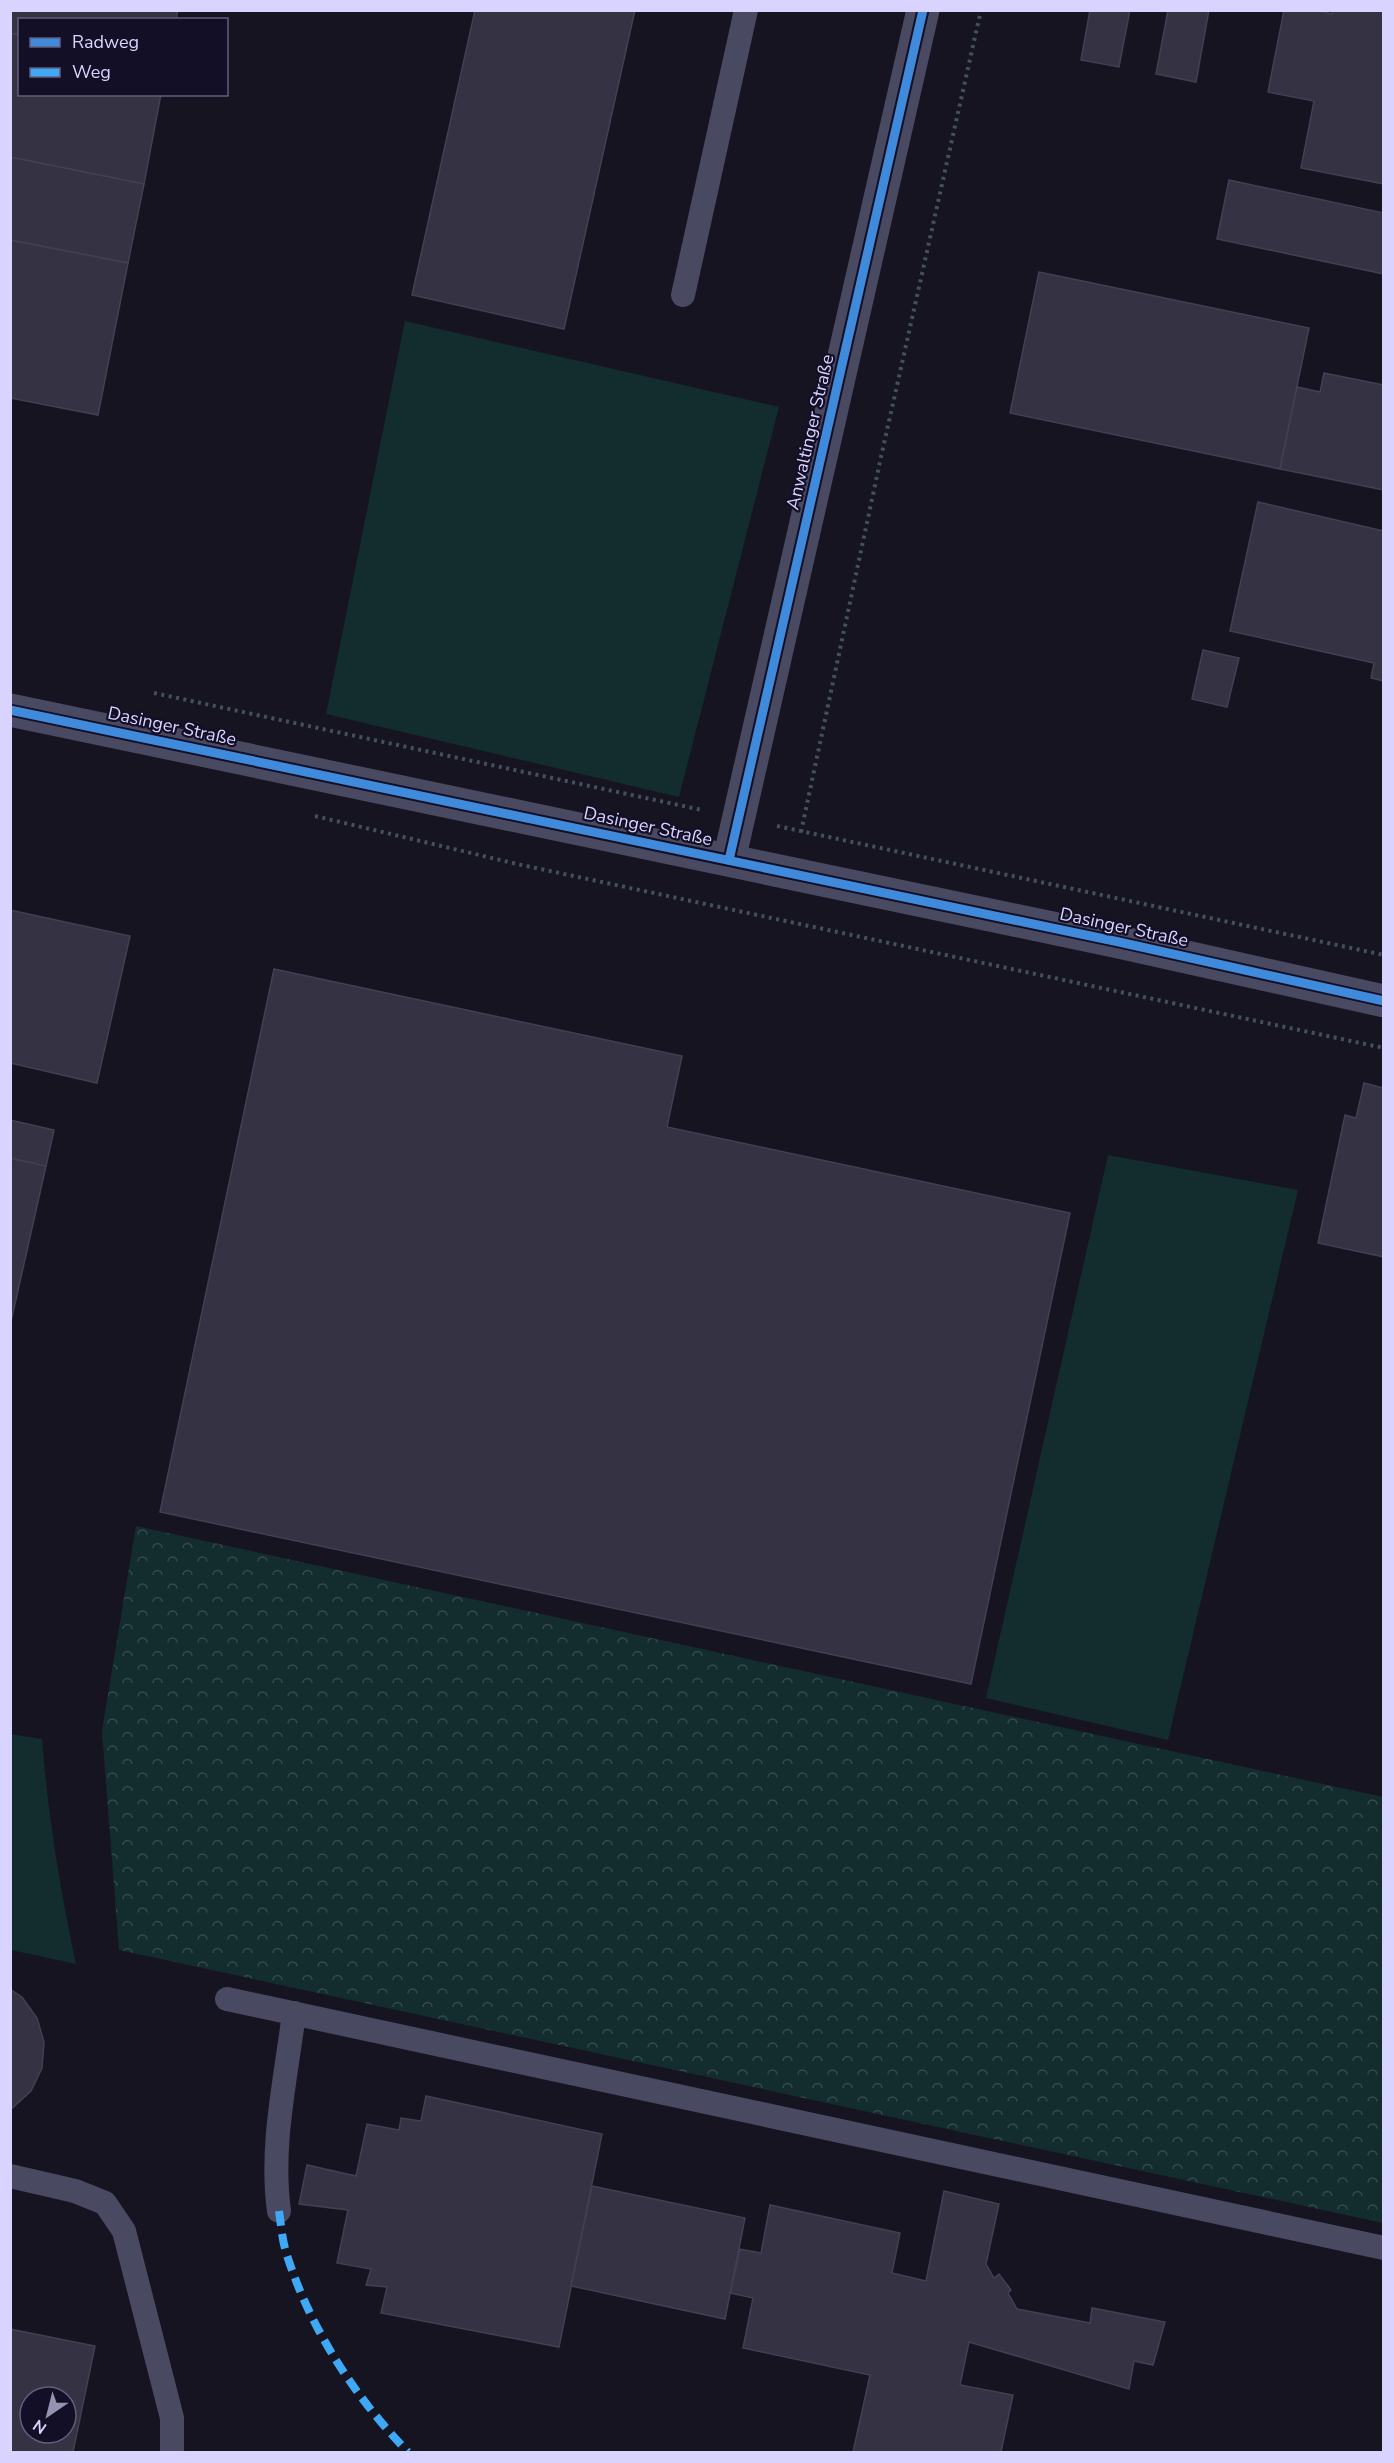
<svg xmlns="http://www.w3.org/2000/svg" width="1394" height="2463" viewBox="0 0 1394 2463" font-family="'Nunito Sans',sans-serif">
<defs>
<pattern id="forest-crowns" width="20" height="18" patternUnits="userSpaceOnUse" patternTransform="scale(1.5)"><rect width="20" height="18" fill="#132c2d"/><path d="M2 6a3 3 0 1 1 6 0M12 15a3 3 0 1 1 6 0" fill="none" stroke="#354a4c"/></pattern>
</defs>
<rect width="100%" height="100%" fill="#161421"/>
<!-- grass -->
<g fill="#132c2d">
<path d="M405 321 779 407 679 797 326 714Z"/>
<path d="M1108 1155 1298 1190 1168 1740 986 1698Z"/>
<path d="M10 1734 42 1739C48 1816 60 1888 76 1964L11 1950Z"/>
</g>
<!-- forest -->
<path fill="url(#forest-crowns)" d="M136 1526 1383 1797V2223L119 1950 102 1731Z"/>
<!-- building -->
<g fill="#343243" stroke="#433f54" stroke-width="1.5" fill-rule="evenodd">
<path d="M10 10H178L176 20H20V35L10 33Z"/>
<path d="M475 10H635L564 329 412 295Z"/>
<path d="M1090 10H1130L1119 67 1081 60Z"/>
<path d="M1168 10H1209L1196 82 1156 74Z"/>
<path d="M1284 10H1315L1332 14 1333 10H1384V184L1301 168 1314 101 1268 92Z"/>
<path d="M10 33 20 35V94H161L144 184 10 157Z"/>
<path d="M10 157 144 184 128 263 10 240Z"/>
<path d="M1229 180 1384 213V274L1217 239Z"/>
<path d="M10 240 128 263 98 415 10 398Z"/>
<path d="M1039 272 1309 328 1280 469 1010 413Z"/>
<path d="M1324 373 1384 385V490L1280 469 1297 387 1320 392Z"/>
<path d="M1258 502 1384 531V681L1371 678 1374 663 1230 631Z"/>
<path d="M1203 650 1239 658 1227 707 1192 699Z"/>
<path d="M10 910 130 936 97 1083 10 1063Z"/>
<path d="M274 969 682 1056 667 1127 1070 1213 971 1684 160 1512Z"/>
<path d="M1364 1083 1384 1088V1257L1318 1243 1345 1115 1356 1118Z"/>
<path d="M10 1120 54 1130 46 1166 10 1158Z"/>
<path d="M10 1158 46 1166 10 1326Z"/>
<path d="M10 1989 22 1997 37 2018 44 2042 42 2068 31 2091 10 2110Z"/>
<path d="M426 2096 602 2134 559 2347 381 2313 387 2287 366 2285 371 2269 337 2263 348 2210 299 2204 307 2165 356 2176 367 2124 399 2130 401 2118 421 2121Z"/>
<path d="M592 2186 745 2218 725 2319 571 2286Z"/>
<path d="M944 2191 999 2204 986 2264 994 2278 999 2274 1011 2290 1008 2293 1017 2309 1090 2323 1092 2308 1165 2322 1153 2365 1134 2361 1129 2389 969 2342 960 2385 1013 2395 1001 2452H853L870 2375 743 2348 753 2298 730 2293 740 2249 761 2253 770 2205 900 2233 892 2273 926 2281Z"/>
<path d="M10 2329 95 2346 73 2452H10ZM30 2397H66V2433H30Z"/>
</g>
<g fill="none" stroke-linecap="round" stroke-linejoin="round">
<!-- path -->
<g stroke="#44505f" stroke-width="4" stroke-dasharray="3 4.5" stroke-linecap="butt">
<path d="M154 693 702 810"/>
<path d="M315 816 517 864 1384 1048"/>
<path d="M777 826 1384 955"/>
<path d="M801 832 881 457 981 10"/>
</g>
<!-- service -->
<g stroke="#4a4962" stroke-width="24">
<path d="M683 295 746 10"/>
<path d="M227 1999 1384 2248"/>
<path d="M10 2176 75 2191 105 2203 124 2231 172 2418V2452"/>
<path d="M279 2211C270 2146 286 2078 294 2013"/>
</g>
<!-- minor -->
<g stroke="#4a4962" stroke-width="33">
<path d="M10 710 1119 942 1384 1001"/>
<path d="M729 860 923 10"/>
</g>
<!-- quiet -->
<path stroke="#3fa9f5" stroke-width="8" stroke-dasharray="15 8" stroke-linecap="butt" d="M279 2211C281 2224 282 2239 286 2252 309 2327 354 2396 408 2452"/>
<!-- cycleway casing -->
<g stroke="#130f26" stroke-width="13">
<g id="cycleway">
<path d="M10 710 1119 942 1384 1001"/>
<path d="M729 860 923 10"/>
</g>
</g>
<!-- cycleway -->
<use href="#cycleway" stroke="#408adc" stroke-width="9"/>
</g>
<g text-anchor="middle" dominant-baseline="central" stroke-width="4.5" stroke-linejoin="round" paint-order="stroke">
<!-- street labels -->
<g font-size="18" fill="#d9d4ff" stroke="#130f26">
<text transform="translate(810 432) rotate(-77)">Anwaltinger Straße</text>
<text transform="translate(172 726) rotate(12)">Dasinger Straße</text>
<text transform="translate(648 826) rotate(12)">Dasinger Straße</text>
<text transform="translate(1124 927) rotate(12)">Dasinger Straße</text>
</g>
</g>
<!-- border -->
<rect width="1394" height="2463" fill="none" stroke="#d9d4ff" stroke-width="24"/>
<!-- legend -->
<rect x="18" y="18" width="210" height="78" fill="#130f26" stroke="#625e7d" stroke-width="1.5"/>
<rect x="30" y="38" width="30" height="9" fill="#408adc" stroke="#625e7d" stroke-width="1.5"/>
<text x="72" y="48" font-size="18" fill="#d9d4ff">Radweg</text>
<rect x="30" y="68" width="30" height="9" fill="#3fa9f5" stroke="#625e7d" stroke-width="1.5"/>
<text x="72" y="78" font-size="18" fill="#d9d4ff">Weg</text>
<!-- north arrow -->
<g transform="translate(48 2415) rotate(215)"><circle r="28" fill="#130f26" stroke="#625e7d" stroke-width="1.5"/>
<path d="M0-4.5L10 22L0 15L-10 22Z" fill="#9591b1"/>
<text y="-9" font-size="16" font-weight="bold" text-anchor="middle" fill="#d9d4ff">N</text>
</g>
</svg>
